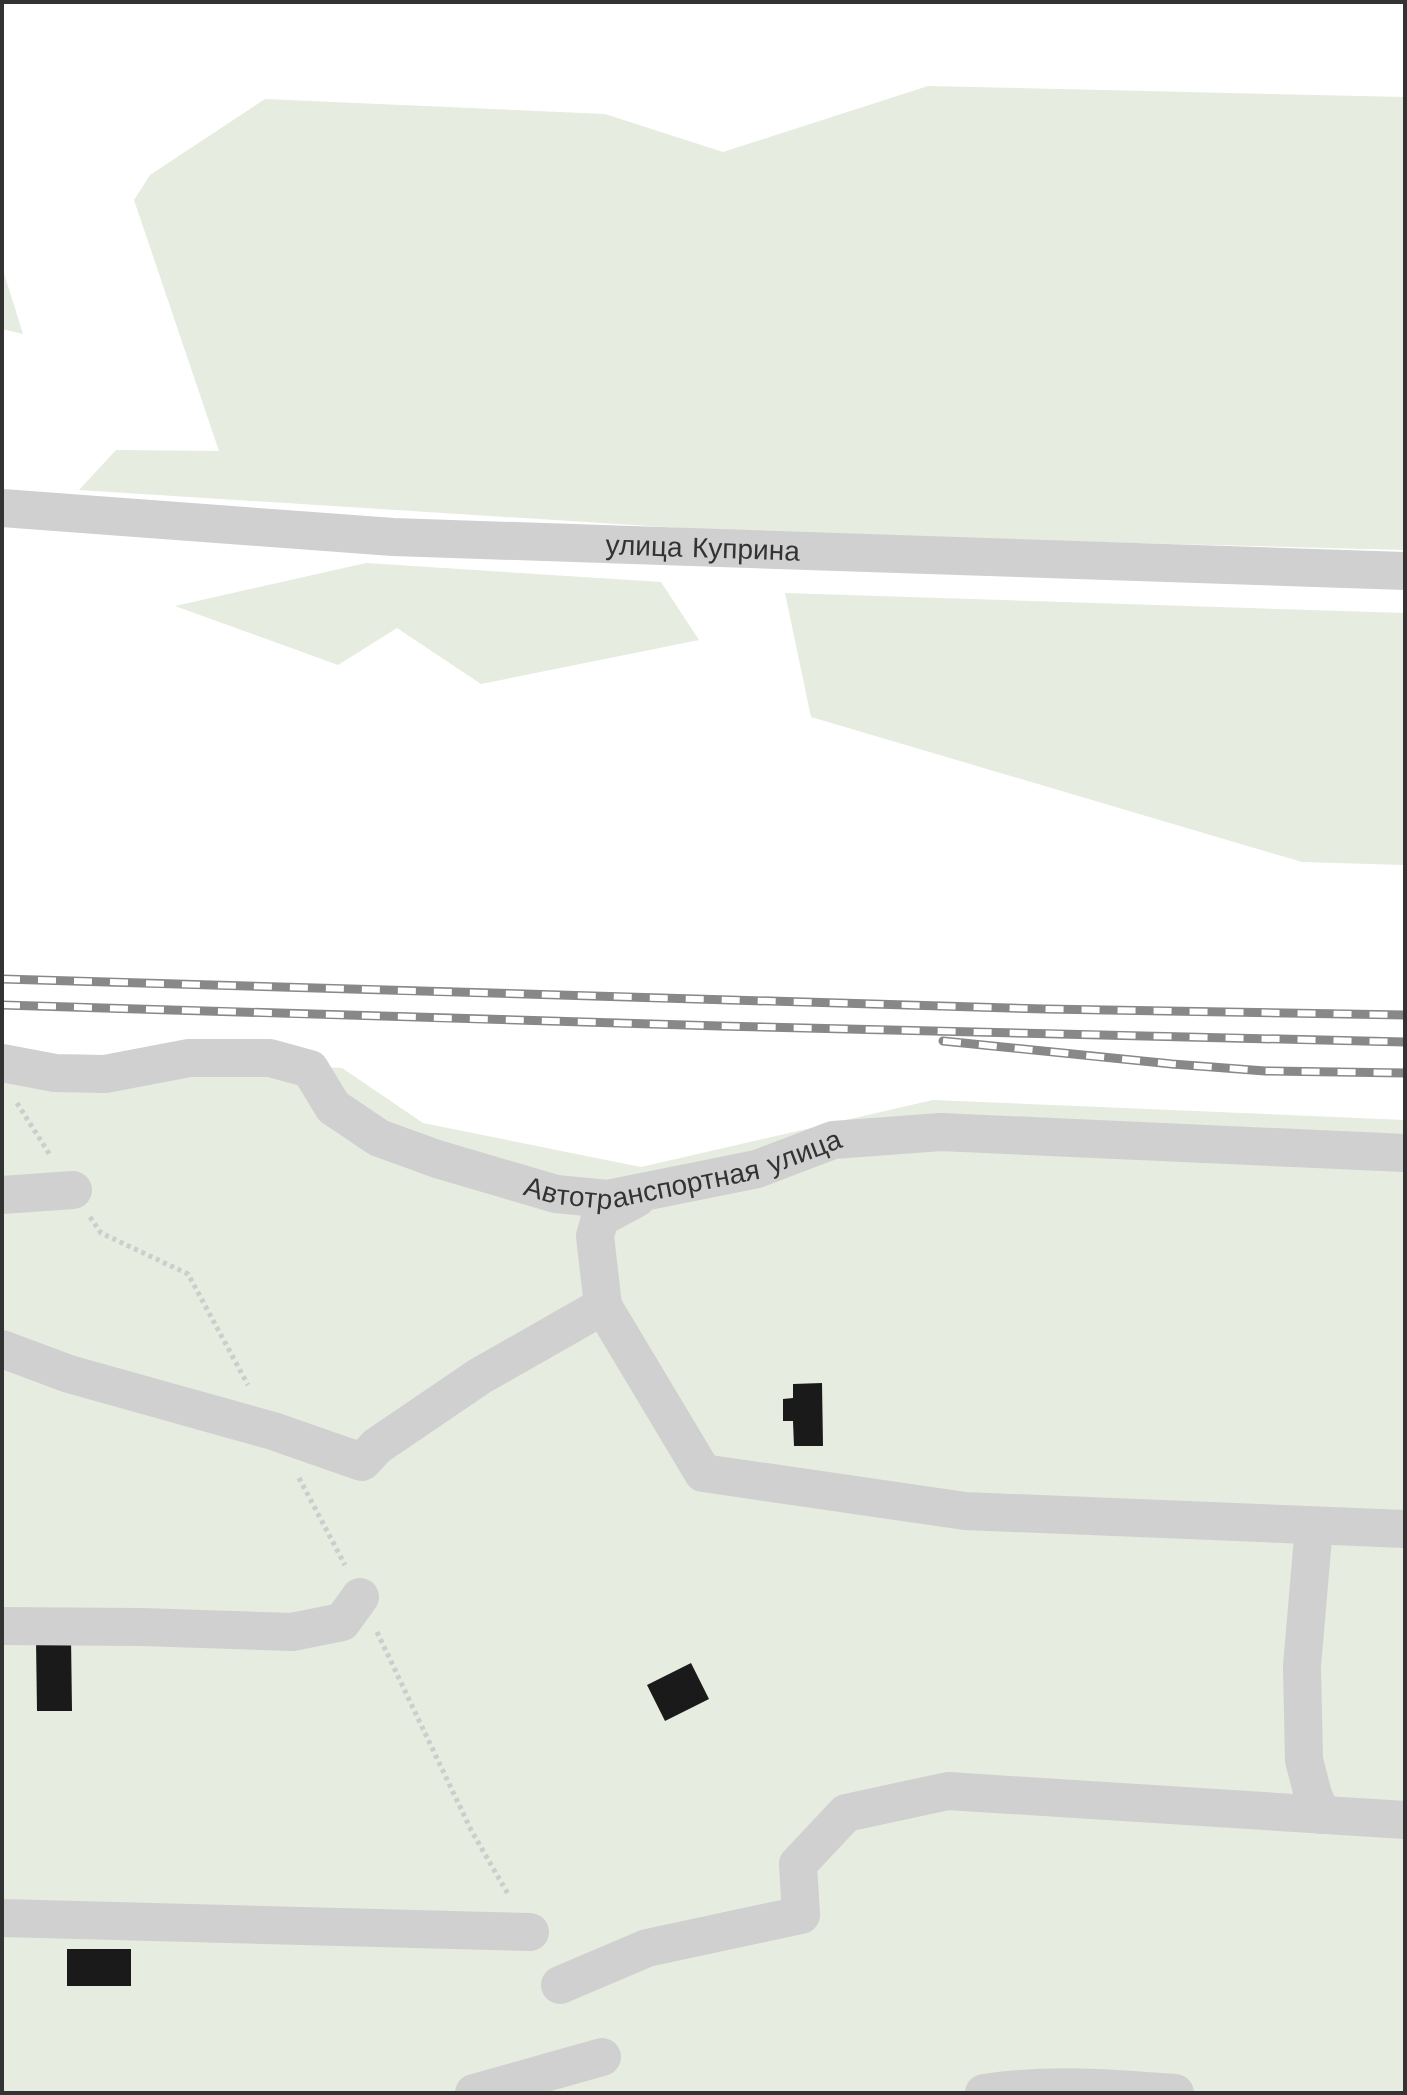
<svg xmlns="http://www.w3.org/2000/svg" width="1407" height="2095" viewBox="0 0 1407 2095" font-family="'Work Sans',sans-serif">
<rect width="100%" height="100%" fill="#fff"/>
<!-- green -->
<g fill="#e6ecdf">
<path d="M928 86 1405 97V550L777 534 79 490 116 450 219 451 134 200 150 175 265 99 605 114 723 152Z"/>
<path d="M2 267 23 334 2 329Z"/>
<path d="M366 563 661 582 699 640 481 684 397 628 338 665 175 606Z"/>
<path d="M785 593 1405 613V865L1302 862 811 717Z"/>
<path d="M2 1054 85 1056 342 1068 423 1123 641 1167 933 1100 1405 1120V2093H2Z"/>
</g>
<!-- building -->
<g fill="#1a1a1a">
<path d="M822 1383 823 1446H794L793 1421H783V1399L793 1398V1384Z"/>
<path d="M71 1638 72 1711H37L36 1639Z"/>
<path d="M691 1663 709 1699 665 1721 647 1685Z"/>
<rect x="67" y="1949" width="64" height="37"/>
</g>
<g fill="none" stroke-linecap="round" stroke-linejoin="round">
<!-- path -->
<g stroke="#cdcdcd" stroke-width="5" stroke-dasharray="4 4" stroke-linecap="butt">
<path d="M17 1103 50 1155"/>
<path d="M90 1217 101 1233 188 1274 248 1385"/>
<path d="M299 1478 345 1565"/>
<path d="M377 1632 471 1830 508 1894"/>
</g>
<!-- minor -->
<g stroke="#d0d0d0" stroke-width="38">
<path id="s1" d="M2 508 393 537 1405 571"/>
<path id="s2" d="M2 1063 55 1073 105 1074 189 1058H270L310 1069 333 1107 379 1138 437 1159 556 1194 608 1199 757 1169 833 1140 941 1132 1405 1153"/>
<path d="M2 1195 73 1190"/>
<path d="M603 1306 703 1473 965 1511 1405 1529"/>
<path d="M2 1349 69 1374 273 1431 362 1462 377 1446 480 1376 603 1306 595 1236 600 1218 637 1198"/>
<path d="M1314 1526 1302 1666 1304 1760 1313 1795 1322 1815"/>
<path d="M2 1626 141 1627 292 1632 342 1622 360 1597"/>
<path d="M2 1918 530 1932"/>
<path d="M560 1985 647 1948 801 1915 798 1864 846 1813 948 1791 1405 1820"/>
<path d="M474 2093 602 2057"/>
<path d="M984 2093C1048 2083 1112 2088 1175 2093"/>
</g>
<!-- rail casing -->
<g stroke="#888" stroke-width="9">
<g id="rail">
<path d="M2 979 1045 1009 1405 1015"/>
<path d="M2 1005 720 1026 1405 1042"/>
<path d="M943 1041 1172 1064 1265 1071 1405 1073"/>
</g>
</g>
<!-- rail -->
<use href="#rail" stroke="#fff" stroke-width="6" stroke-dasharray="18" stroke-linecap="butt"/>
</g>
<g text-anchor="middle" dominant-baseline="central" stroke-width="8" stroke-linejoin="round" paint-order="stroke">
<!-- street labels -->
<g font-size="28" fill="#333" stroke="#fff">
<text stroke="none"><textPath href="#s1" startOffset="702">улица Куприна</textPath></text>
<text stroke="none"><textPath href="#s2" startOffset="728">Автотранспортная улица</textPath></text>
</g>
</g>
<!-- border -->
<rect width="1407" height="2095" fill="none" stroke="#333333" stroke-width="8"/>
</svg>
